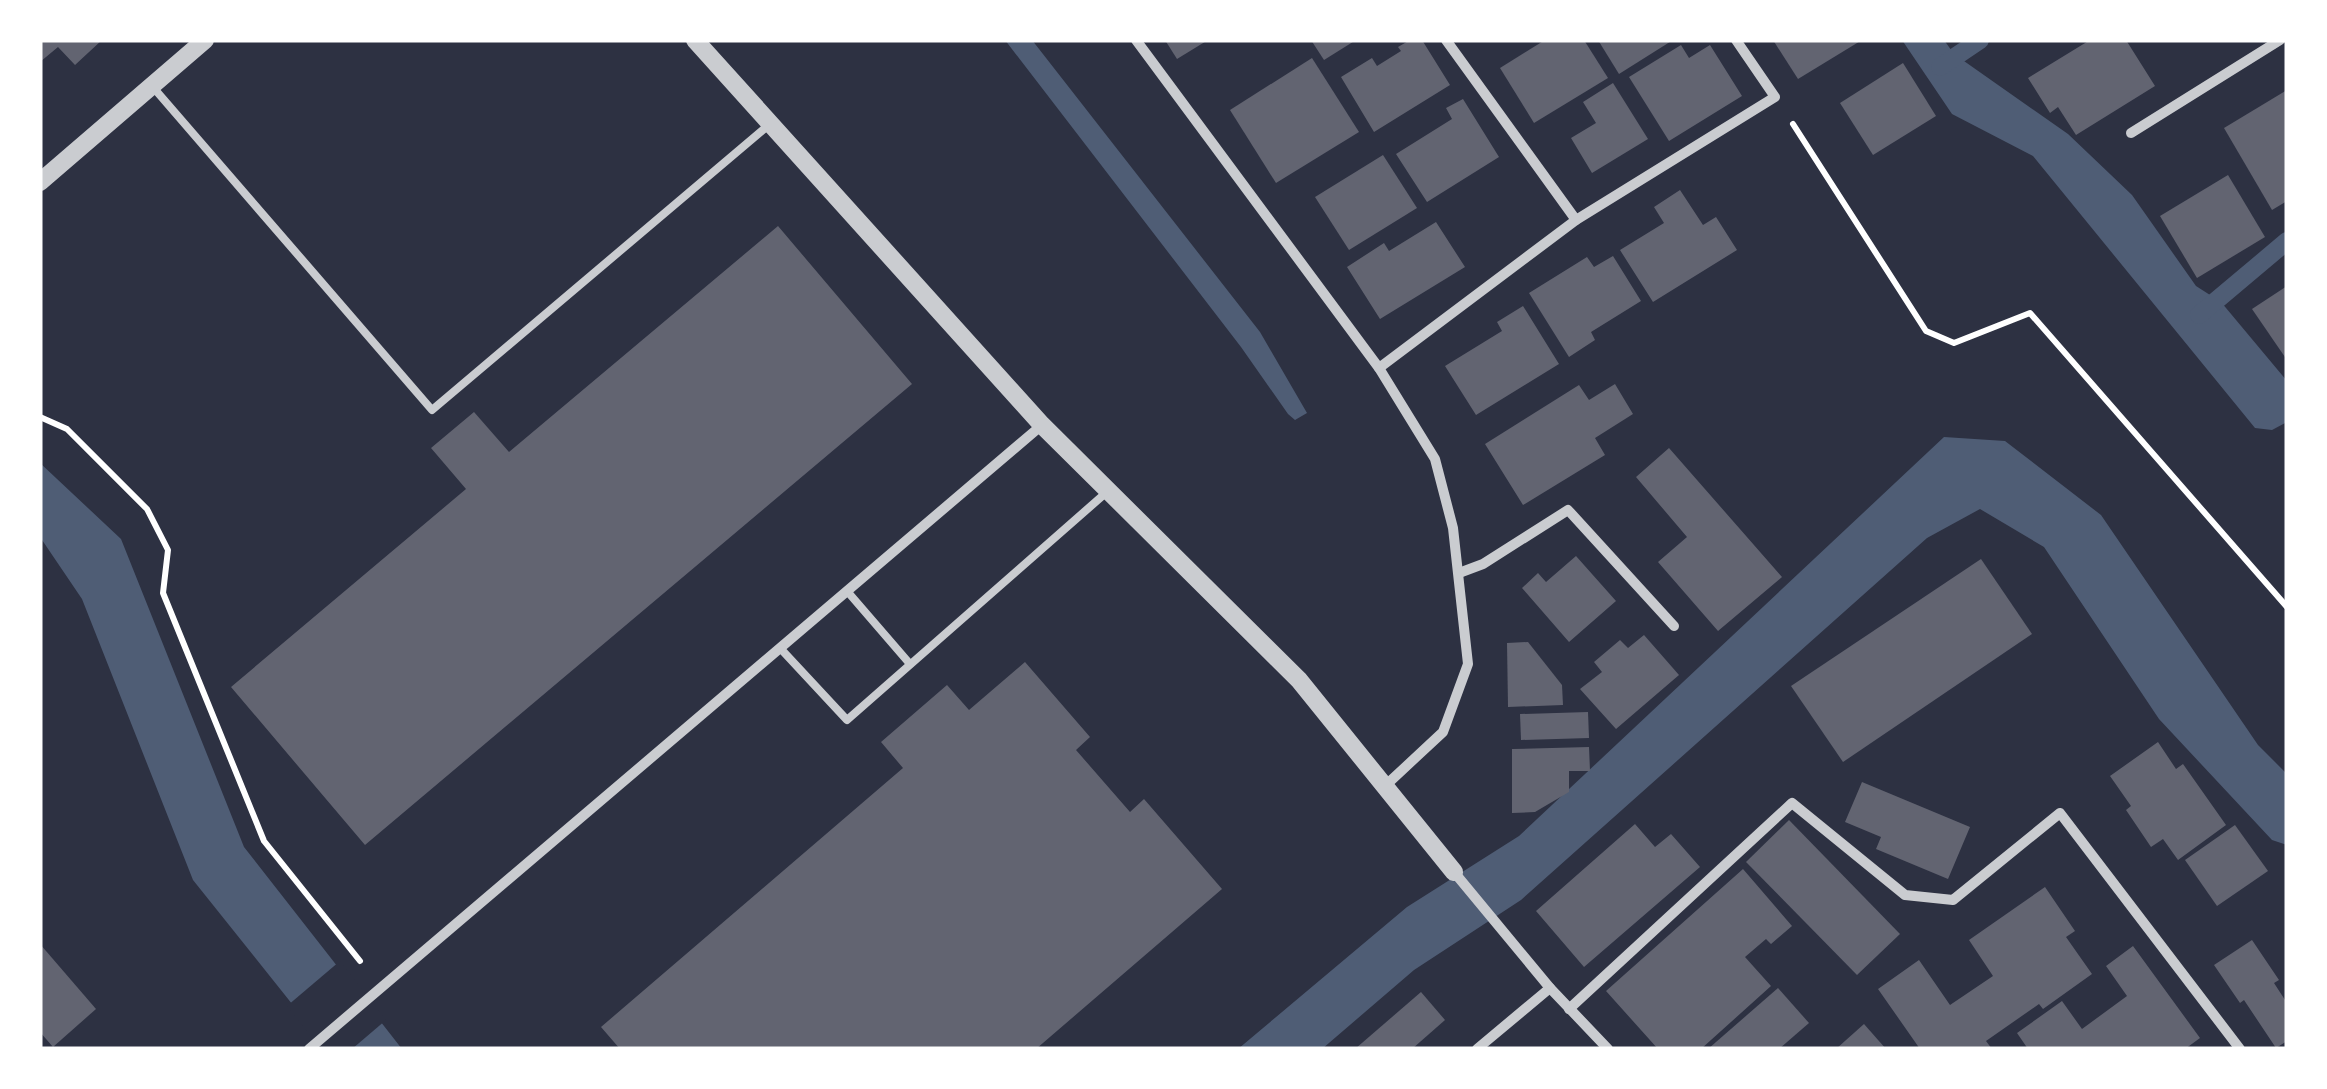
<svg xmlns="http://www.w3.org/2000/svg" width="2327" height="1089" viewBox="0 0 2327 1089" font-family="Raleway,sans-serif">
<rect width="100%" height="100%" fill="#2d3142"/>
<!-- water -->
<g fill="#4f5d75">
<path d="M1005 40H1032L1260 332 1307 413 1295 420 1288 414 1241 347Z"/>
<path d="M1902 40H1944L1954 54 2068 134 2132 195 2196 286 2221 302 2287 381V422L2272 430 2255 428 2033 156 1952 114Z"/>
<path d="M1944 437 2005 441 2101 515 2258 745 2287 774V845L2272 840 2159 719 2044 547 1980 509 1927 538 1521 900 1414 970 1322 1049H1238L1407 907 1519 836Z"/>
<path d="M40 463 121 539 244 847 402 1049H328L193 880 82 599 40 537Z"/>
</g>
<!-- pier -->
<path fill="#2d3142" d="M340 961 386 1020 352 1049H321L287 1006Z"/>
<g fill="none" stroke-linecap="round" stroke-linejoin="round">
<!-- stream -->
<g stroke="#4f5d75" stroke-width="18">
<path d="M1940 67 1980 40"/>
<path d="M2199 315 2287 241"/>
</g>
</g>
<!-- building -->
<g fill="#626471">
<path d="M40 40H102L75 65 58 47 40 62Z"/>
<path d="M1165 40H1208L1177 59Z"/>
<path d="M1311 40H1356L1324 60Z"/>
<path d="M1410 40H1422L1450 85 1374 132 1341 77 1372 58 1377 66 1401 51 1398 47Z"/>
<path d="M1545 40H1584L1608 78 1534 123 1500 68Z"/>
<path d="M1598 40H1673L1619 74Z"/>
<path d="M1773 40H1862L1798 79Z"/>
<path d="M2090 40H2126L2155 86 2076 135 2058 107 2050 113 2028 78Z"/>
<path d="M1681 45 1689 58 1710 45 1742 96 1669 141 1629 77Z"/>
<path d="M1312 58 1359 132 1276 183 1230 110Z"/>
<path d="M1903 63 1936 116 1873 155 1840 103Z"/>
<path d="M1613 83 1648 139 1592 173 1571 138 1596 123 1583 102Z"/>
<path d="M2287 90V201L2272 210 2224 128Z"/>
<path d="M1463 99 1499 157 1427 202 1396 154 1452 119 1446 108Z"/>
<path d="M1383 155 1417 208 1349 250 1315 197Z"/>
<path d="M2228 175 2265 237 2197 278 2160 216Z"/>
<path d="M1680 190 1703 225 1716 217 1737 250 1653 302 1620 250 1664 223 1654 207Z"/>
<path d="M1436 222 1465 267 1380 319 1347 267 1384 243 1389 251Z"/>
<path d="M778 226 912 384 365 845 231 687 466 489 431 448 474 412 509 452Z"/>
<path d="M1613 256 1641 301 1591 332 1595 340 1569 357 1529 293 1587 257 1594 267Z"/>
<path d="M2287 286V360L2252 309Z"/>
<path d="M1523 306 1559 364 1476 415 1445 366 1502 331 1497 322Z"/>
<path d="M1615 384 1633 414 1595 438 1605 455 1523 505 1485 444 1579 385 1589 400Z"/>
<path d="M1669 448 1782 577 1718 631 1658 562 1687 537 1636 477Z"/>
<path d="M1576 556 1616 601 1569 642 1522 588 1538 573 1546 582Z"/>
<path d="M1981 559 2032 634 1843 762 1791 686Z"/>
<path d="M1644 635 1679 675 1616 729 1580 689 1602 672 1594 662 1620 640 1628 648Z"/>
<path d="M1528 642 1562 685 1563 705 1508 707 1507 643Z"/>
<path d="M1025 662 1090 737 1076 750 1130 812 1144 799 1222 889 1036 1049H620L601 1027 903 768 881 742 947 685 969 710Z"/>
<path d="M1588 712 1589 738 1521 740 1520 714Z"/>
<path d="M2158 742 2176 769 2183 764 2226 825 2178 860 2163 839 2151 847 2126 810 2131 806 2110 776Z"/>
<path d="M1589 747 1590 771H1569V792L1535 812 1512 813V749Z"/>
<path d="M1862 782 1970 827 1948 879 1876 849 1881 837 1845 822Z"/>
<path d="M1789 820 1900 934 1857 975 1746 862Z"/>
<path d="M1635 824 1655 847 1671 834 1700 867 1584 967 1536 911Z"/>
<path d="M2235 825 2268 871 2217 906 2185 860Z"/>
<path d="M1743 869 1792 926 1771 944 1766 939 1745 957 1771 986 1701 1049H1658L1606 991Z"/>
<path d="M2045 887 2075 931 2066 937 2092 974 2043 1009 2039 1004 1986 1041 1992 1049H1920L1878 989 1919 960 1950 1005 1993 976 1969 940Z"/>
<path d="M2252 940 2279 980 2274 983 2287 1003V1041L2276 1048 2244 1000 2240 1003 2214 965Z"/>
<path d="M40 944 96 1009 53 1047 40 1032Z"/>
<path d="M2133 946 2200 1038 2185 1049H2028L2017 1033 2062 1001 2082 1029 2127 996 2106 966Z"/>
<path d="M1778 988 1809 1023 1779 1049H1708Z"/>
<path d="M1421 992 1445 1020 1412 1049H1355Z"/>
<path d="M1864 1024 1886 1049H1836Z"/>
</g>
<g fill="none" stroke-linecap="round" stroke-linejoin="round">
<!-- path -->
<g stroke="#fff" stroke-width="6">
<path d="M1793 124 1926 331 1954 343 2030 313 2287 607"/>
<path d="M40 417 67 429 147 509 168 550 163 593 264 841 360 961"/>
</g>
<!-- service -->
<g stroke="#caccd0" stroke-width="8">
<path d="M152 86 432 410 770 124"/>
<path d="M847 591 910 664"/>
<path d="M780 648 847 720 1108 491"/>
</g>
<!-- minor -->
<g stroke="#caccd0" stroke-width="10">
<path d="M1136 40 1379 368 1435 459 1453 528 1468 664 1443 732 1385 786"/>
<path d="M1446 40 1576 220"/>
<path d="M2131 133 2280 40"/>
<path d="M1379 368 1576 220 1775 97 1736 40"/>
<path d="M1459 573 1483 564 1568 510 1674 626"/>
<path d="M1454 872 1550 988 1608 1049"/>
<path d="M1569 1009 1792 803 1905 895 1953 900 2060 813 2240 1049"/>
<path d="M309 1049 1042 425"/>
<path d="M1477 1049 1550 988"/>
</g>
<!-- tertiary -->
<g stroke="#caccd0" stroke-width="18">
<path d="M695 40 1042 425 1299 680 1454 872"/>
<path d="M40 182 205 40"/>
</g>
</g>
<!-- border -->
<rect width="2327" height="1089" fill="none" stroke="#ffffff" stroke-width="85"/>
</svg>
